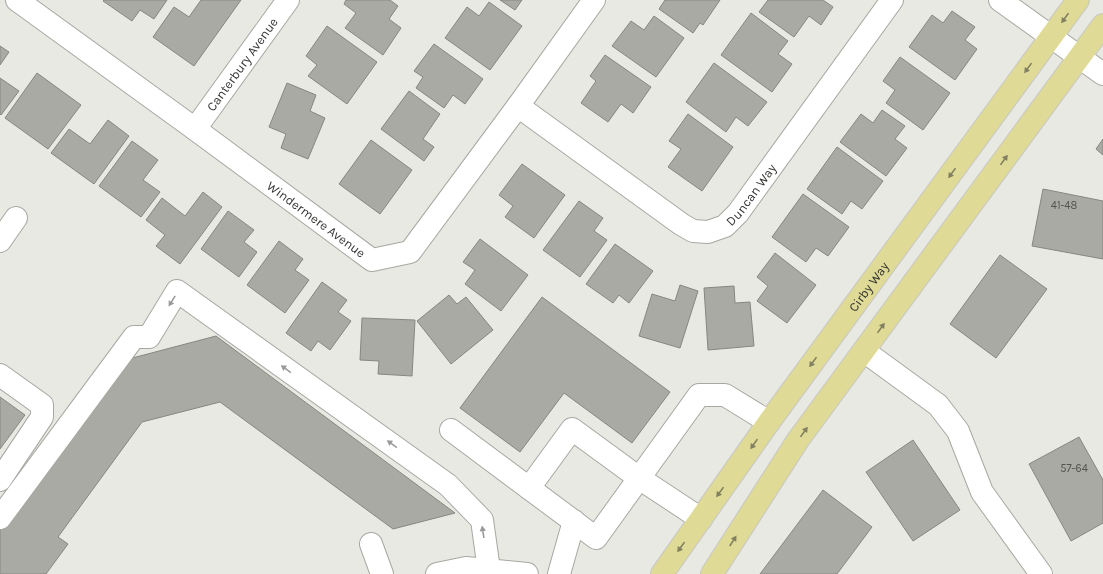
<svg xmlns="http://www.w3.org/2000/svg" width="1103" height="574" viewBox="0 0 1103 574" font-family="Karla,sans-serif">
<rect width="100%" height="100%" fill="#e9e9e3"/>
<!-- building -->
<g fill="#aaaaa5" stroke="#878782">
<path d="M104 0H167L154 19 140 10 132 21 103 1Z"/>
<path d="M201 0H241L194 66 153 37 174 7 189 17Z"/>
<path d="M346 0H390L398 6 389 19 401 28 383 55 345 28 356 13 344 4Z"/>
<path d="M500 0H522L515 10Z"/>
<path d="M665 0H720L703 25 700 23 693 33 659 9Z"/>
<path d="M768 0H823L833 7 821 25 809 16 794 37 759 12Z"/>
<path d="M489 2 522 26 490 70 445 38 467 7 479 16Z"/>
<path d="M952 11 975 27 965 40 977 49 955 80 909 47 932 15 943 23Z"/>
<path d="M751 13 788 41 778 54 792 64 772 92 721 55Z"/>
<path d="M654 16 684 38 656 77 612 46 631 21 644 30Z"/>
<path d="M327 26 377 62 347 104 308 76 317 65 306 56Z"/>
<path d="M434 44 483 79 465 104 453 95 444 108 416 88 423 77 414 71Z"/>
<path d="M0 46 9 52 0 65Z"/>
<path d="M605 55 651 87 633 113 621 104 608 122 581 103 596 81 590 76Z"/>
<path d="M900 57 950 93 923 130 886 103 895 90 883 81Z"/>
<path d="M714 63 767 102 748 126 736 117 726 132 686 102Z"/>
<path d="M37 73 81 105 48 149 5 118Z"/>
<path d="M0 78 19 91 1 115 0 114Z"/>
<path d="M287 83 316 95 310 111 325 118 308 159 281 148 286 134 269 127Z"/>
<path d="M409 91 440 114 423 139 434 147 424 161 381 129Z"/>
<path d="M882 110 905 126 895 139 907 148 886 176 840 142 861 114 873 123Z"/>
<path d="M688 114 733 147 702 191 668 167 681 149 669 141Z"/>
<path d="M108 120 129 136 94 184 51 153 69 129 90 144Z"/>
<path d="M1103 139V155L1096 149Z"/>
<path d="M371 140 412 170 380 214 339 184Z"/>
<path d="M132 141 158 160 143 180 160 192 141 217 99 186Z"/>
<path d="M837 147 883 181 862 209 851 201 842 214 807 189Z"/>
<path d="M522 164 565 195 534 238 505 217 513 206 499 195Z"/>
<path d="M1043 189 1103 201V259L1032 246Z"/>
<path d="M203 192 222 207 180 264 156 246 165 235 146 220 162 198 185 216Z"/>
<path d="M803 194 849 227 828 256 816 248 806 262 772 237Z"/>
<path d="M579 201 603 218 594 231 607 240 580 277 543 250Z"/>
<path d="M228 211 254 230 244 242 257 252 239 277 201 249Z"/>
<path d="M480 239 528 275 501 311 465 284 475 270 463 262Z"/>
<path d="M279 241 303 259 295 270 309 280 285 313 247 285Z"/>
<path d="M615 244 653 271 629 303 619 295 613 303 586 284Z"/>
<path d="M775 253 816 285 787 323 757 301 768 286 757 277Z"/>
<path d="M1000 255 1047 289 996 358 950 324Z"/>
<path d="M322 282 347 300 338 312 351 321 330 350 318 341 311 351 286 333Z"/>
<path d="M680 285 698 291 680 348 639 336 652 294 675 301Z"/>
<path d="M734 286 735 303 750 302 754 346 708 350 704 288Z"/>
<path d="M449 295 457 304 466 297 493 330 451 364 417 321Z"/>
<path d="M542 297 670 392 632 443 564 393 520 452 460 408Z"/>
<path d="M362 318 415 320 412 376 378 374 379 361 360 360Z"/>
<path d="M216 336 455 513 393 529 220 402 142 422 58 537 68 544 46 574H0V525L121 361Z"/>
<path d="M0 397 25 415 0 449Z"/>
<path d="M1079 437 1103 480V523L1071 541 1029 464Z"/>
<path d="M913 440 960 510 913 541 866 472Z"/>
<path d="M823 490 872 527 837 574H760Z"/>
</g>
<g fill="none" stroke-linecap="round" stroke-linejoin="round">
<!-- minor casing -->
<g stroke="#a8a7a2" stroke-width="24">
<g id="minor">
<path id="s1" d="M17 0 195 129 372 260 410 252 518 106 594 0"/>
<path d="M1000 0 1103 74"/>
<path id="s2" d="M518 106 681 224 693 231 708 232 725 226 738 213 892 0"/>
<path id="s3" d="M195 129 288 0"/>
<path d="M0 241 16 218"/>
<path d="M864 351 938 405 958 431 982 492 1041 574"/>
<path d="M0 375 42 405V417L0 480"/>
<path d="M451 430 596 538 699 395H725L769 422"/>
<path d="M529 488 572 429 639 478 701 519"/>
<path d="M0 518 134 337H149L177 291 448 485 482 520 489 570"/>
<path d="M371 544 382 574"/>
<path d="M437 574 466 568 527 574"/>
<path d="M559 574 574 521"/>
</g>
</g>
<!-- major casing -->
<g stroke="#c7c7c6" stroke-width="24">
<g id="major">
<path id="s4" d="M662 574 769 422 1078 0"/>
<path d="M712 574 798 440 1103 25"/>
</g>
</g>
<!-- minor -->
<use href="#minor" stroke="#fff" stroke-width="22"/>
<!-- major -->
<use href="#major" stroke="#dfda95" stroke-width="22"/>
</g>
<!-- one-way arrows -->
<defs><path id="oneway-solid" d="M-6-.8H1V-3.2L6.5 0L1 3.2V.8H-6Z"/></defs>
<g fill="#828060">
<use href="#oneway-solid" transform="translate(1065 18) rotate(126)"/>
<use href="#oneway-solid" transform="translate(1028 68) rotate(126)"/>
<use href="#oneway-solid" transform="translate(1004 160) rotate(-54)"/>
<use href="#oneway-solid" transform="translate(952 173) rotate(126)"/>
<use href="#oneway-solid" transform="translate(881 328) rotate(-54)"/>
<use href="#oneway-solid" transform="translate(813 362) rotate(126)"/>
<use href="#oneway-solid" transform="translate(804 432) rotate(-54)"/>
<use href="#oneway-solid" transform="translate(754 444) rotate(125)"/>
<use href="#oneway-solid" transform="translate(720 492) rotate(126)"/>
<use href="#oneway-solid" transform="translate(733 541) rotate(-57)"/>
<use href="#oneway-solid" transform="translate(681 547) rotate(126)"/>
</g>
<g fill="#9a9a9a">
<use href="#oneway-solid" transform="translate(172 301) rotate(122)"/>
<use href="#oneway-solid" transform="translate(286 369) rotate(-144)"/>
<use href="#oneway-solid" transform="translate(392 444) rotate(-144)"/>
<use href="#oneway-solid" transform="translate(483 532) rotate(-99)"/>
</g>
<g text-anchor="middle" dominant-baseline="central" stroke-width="4" stroke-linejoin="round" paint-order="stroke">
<!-- number labels -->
<g font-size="11" fill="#535350">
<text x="1064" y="205">41-48</text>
<text x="1074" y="468">57-64</text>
</g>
<!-- street labels -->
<g font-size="13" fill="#363634" stroke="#e9e9e3">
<text stroke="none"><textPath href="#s3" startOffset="80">Canterbury Avenue</textPath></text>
<text stroke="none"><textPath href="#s2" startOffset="289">Duncan Way</textPath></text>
<text stroke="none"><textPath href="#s1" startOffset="371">Windermere Avenue</textPath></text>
<text stroke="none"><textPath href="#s4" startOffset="354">Cirby Way</textPath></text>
</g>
</g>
</svg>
